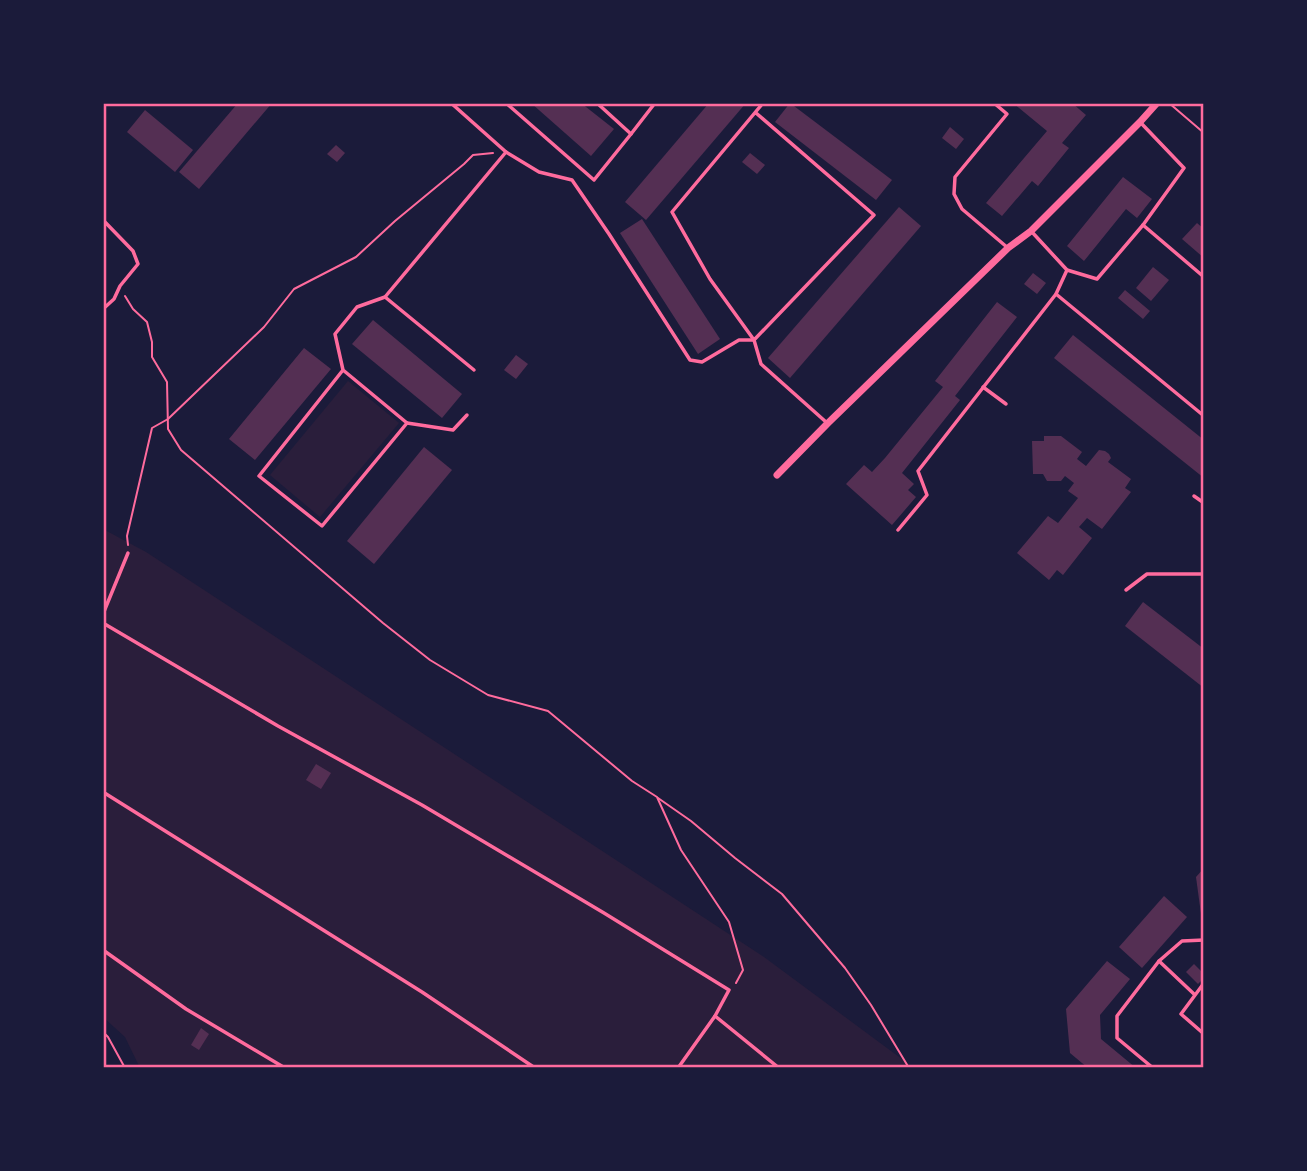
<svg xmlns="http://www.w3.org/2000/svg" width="1307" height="1171" viewBox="0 0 1307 1171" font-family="Roboto,sans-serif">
<rect width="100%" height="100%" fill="#1b1b3a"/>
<!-- green -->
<g fill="#2a1e3b">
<path d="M348 381 399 423 320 517 270 475Z"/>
<path d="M103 529 146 552 764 957 914 1068H140L125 1037 103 1017Z"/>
</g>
<!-- building -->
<g fill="#542f53">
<path d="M238 103H272L199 189 179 172Z"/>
<path d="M531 103H581L614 129 591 156Z"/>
<path d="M709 103H746L646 220 625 202Z"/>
<path d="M790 103 892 180 876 200 775 122Z"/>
<path d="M1013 103H1051L1053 105 1055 103H1072L1086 115 1062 143 1069 148 1038 186 1032 181 1002 216 986 203 1047 131Z"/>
<path d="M145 110 193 150 175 172 127 132Z"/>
<path d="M950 127 964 139 956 149 942 138Z"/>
<path d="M336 145 345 153 337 162 327 154Z"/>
<path d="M750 153 765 165 757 174 742 162Z"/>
<path d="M1123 177 1152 199 1137 218 1126 209 1084 261 1067 246Z"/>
<path d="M899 207 921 226 790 378 768 358Z"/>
<path d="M642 219 720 339 698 354 620 233Z"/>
<path d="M1197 223 1204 229V258L1182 239Z"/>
<path d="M1153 267 1169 280 1151 301 1136 288Z"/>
<path d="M1033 273 1046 283 1037 294 1024 284Z"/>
<path d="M1125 290 1150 311 1143 319 1118 298Z"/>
<path d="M997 302 1017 317 955 396 960 400 902 473 914 484 908 490 916 497 892 525 846 484 864 465 872 472 885 458 943 387 935 381Z"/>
<path d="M373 320 462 394 442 418 352 344Z"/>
<path d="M1073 335 1204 440V478L1054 358Z"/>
<path d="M304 348 331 369 255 460 229 439Z"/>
<path d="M516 355 528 364 516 379 504 370Z"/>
<path d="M1044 436H1061L1082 452 1077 459 1086 466 1099 450 1105 451 1109 454 1111 458 1108 462 1131 479 1125 488 1131 492 1102 529 1087 518 1079 527 1092 538 1063 575 1057 570 1049 580 1017 553 1048 516 1058 523 1078 498 1068 491 1074 483 1065 476 1061 481H1047L1043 474H1033L1032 441H1044Z"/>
<path d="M424 447 452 470 374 564 347 541Z"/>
<path d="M1143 602 1204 649V688L1125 626Z"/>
<path d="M316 764 331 773 321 789 306 780Z"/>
<path d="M1204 868V916L1201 914 1196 877Z"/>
<path d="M1164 896 1187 917 1142 968 1119 947Z"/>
<path d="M1107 961 1130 979 1100 1015 1101 1039 1136 1068H1088L1070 1053 1066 1009Z"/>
<path d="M1194 964 1204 974V978L1198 984 1186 972Z"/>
<path d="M201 1028 209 1034 199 1050 191 1045Z"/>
</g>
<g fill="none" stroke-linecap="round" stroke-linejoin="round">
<!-- path -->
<g stroke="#ff6b9d" stroke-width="2">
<path d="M1169 103 1204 133"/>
<path d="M125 296 133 309 147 322 152 342V357L167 382 168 429 181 450 383 623 430 660 488 695 548 711 632 781 657 797 681 850 729 922 743 970 736 983"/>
<path d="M128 545 127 536 152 428 168 419 264 327 294 289 356 257 395 221 464 164 473 155 493 153"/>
<path d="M658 798 691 821 735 858 782 894 845 968 871 1005 909 1068"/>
<path d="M103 1032 108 1037 125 1068"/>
</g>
<!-- service -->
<g stroke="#ff6b9d" stroke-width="3.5">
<path d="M506 103 594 180 631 134"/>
<path d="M597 103 631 134 655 103"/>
<path d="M994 103 1007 114 955 177 954 194 962 209 1008 248"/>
<path d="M756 113 874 215 754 340 710 279 672 212 763 103"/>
<path d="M506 152 539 172 572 180 609 234 690 360 702 362 739 340H754L761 364 826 422"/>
<path d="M103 220 133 251 138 264 120 286 114 299 103 309"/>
<path d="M1143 225 1204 277"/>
<path d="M1031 231 1067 270 1097 279 1143 225 1184 168 1141 123"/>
<path d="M1056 294 1204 416"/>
<path d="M385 297 474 370"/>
<path d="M343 370 259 476 322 526 407 423 343 370 335 334 357 307 385 297 506 152 451 103"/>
<path d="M983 387 1006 404"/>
<path d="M407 423 453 430 467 415"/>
<path d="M1194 496 1204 503"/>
<path d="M898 530 927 495 918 471 1056 294 1067 270"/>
<path d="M1126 590 1147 574H1204"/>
<path d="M103 614 128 553"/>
<path d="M103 623 278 726 422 805 604 913 729 990 715 1016 779 1068"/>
<path d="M103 792 422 992 535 1068"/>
<path d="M103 950 186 1009 285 1068"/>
<path d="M1159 961 1194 994"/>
<path d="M1204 983 1181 1014 1204 1034"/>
<path d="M678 1068 715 1016"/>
<path d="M1153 1068 1117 1038V1016L1159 961 1182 941 1204 940"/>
</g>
<!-- minor -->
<path stroke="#ff6b9d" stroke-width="7" d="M777 475 827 424 1008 248 1031 231 1140 122 1157 103"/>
</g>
<!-- border -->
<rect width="1307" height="1171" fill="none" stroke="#1b1b3a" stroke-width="210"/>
<rect x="105" y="105" width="1097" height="961" fill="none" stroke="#ff6b9d" stroke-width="2.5"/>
</svg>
